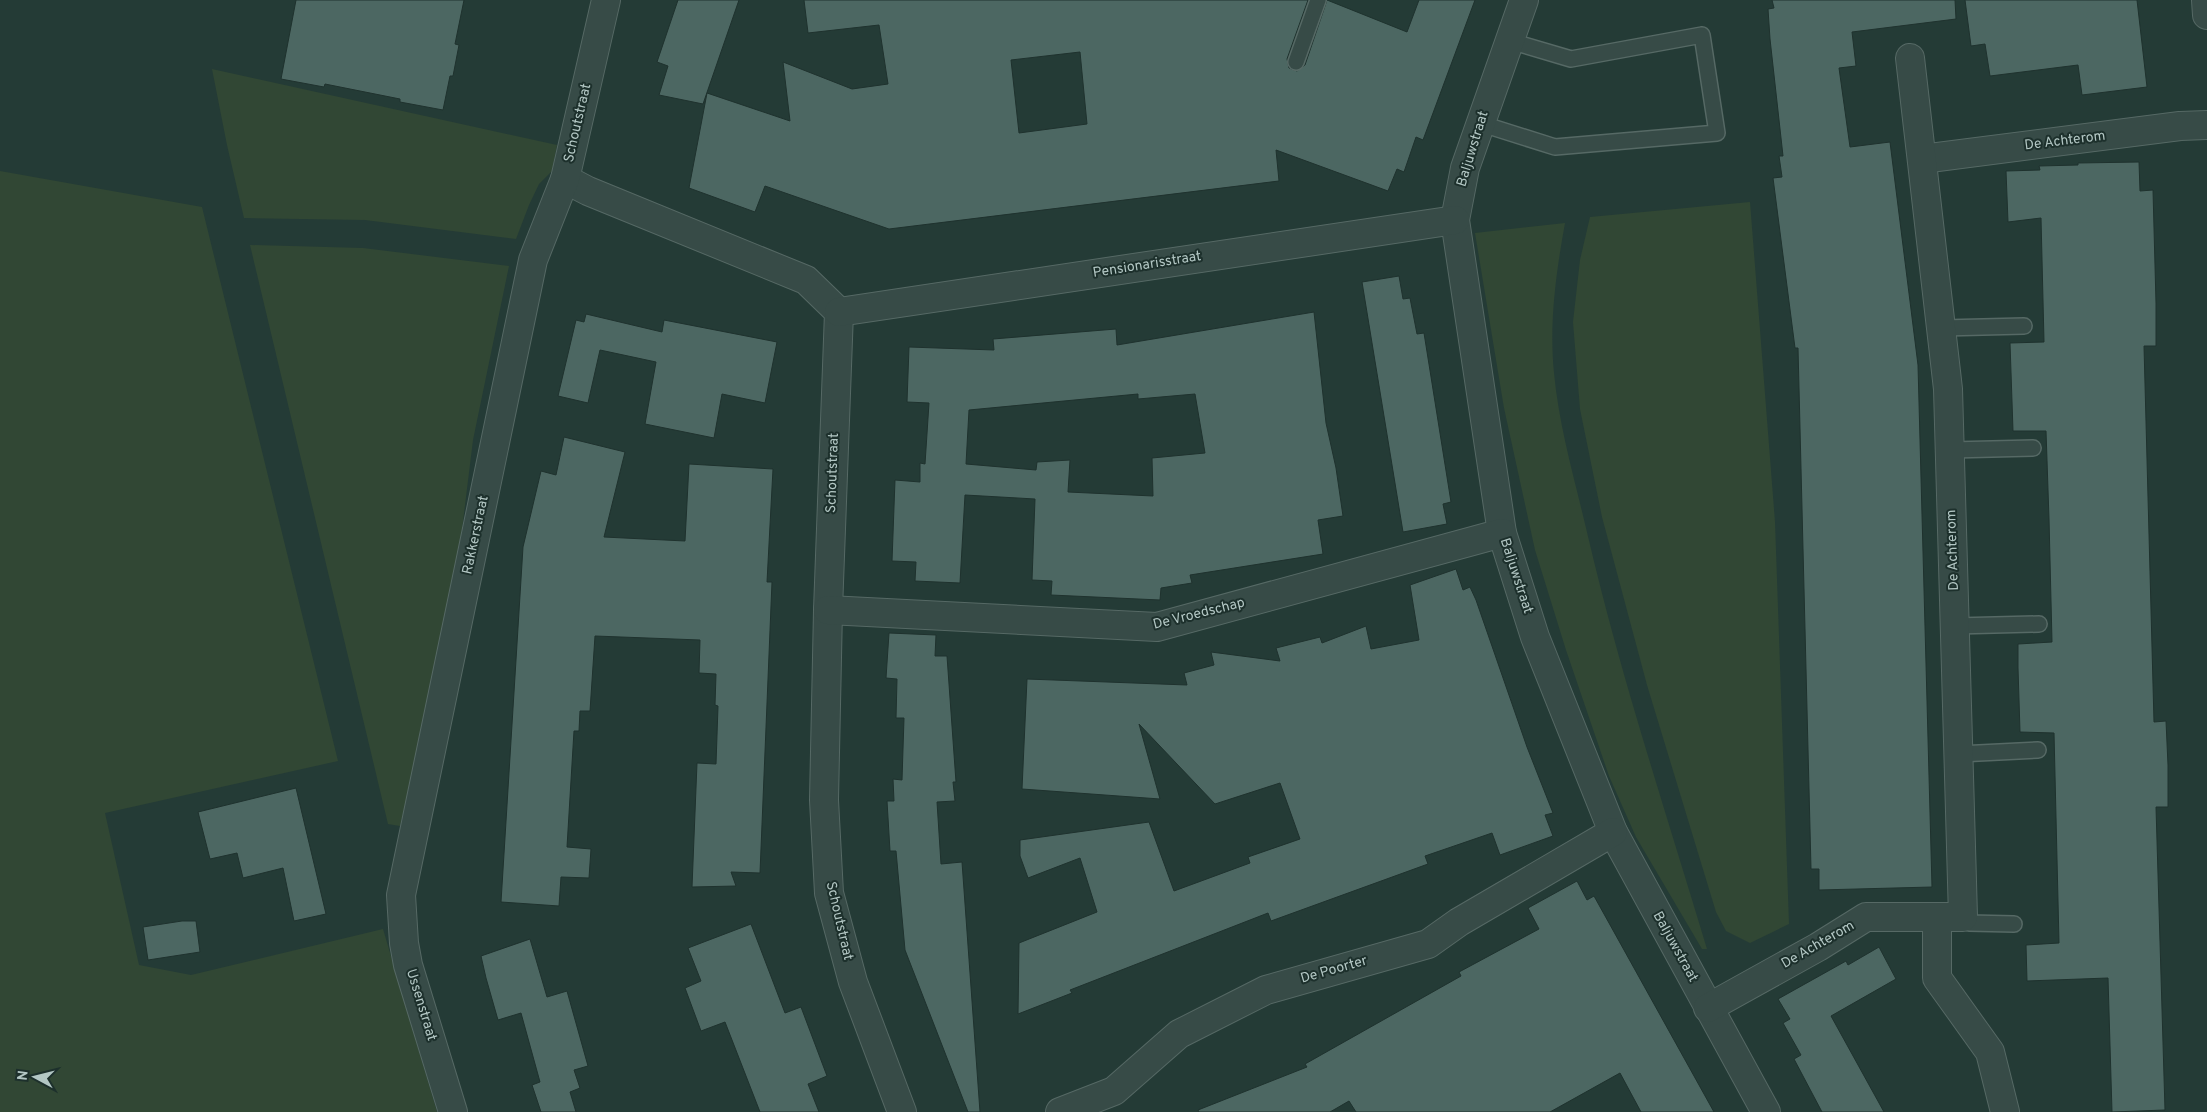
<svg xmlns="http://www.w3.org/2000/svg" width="2207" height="1112" viewBox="0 0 2207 1112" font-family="Overpass,sans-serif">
<rect width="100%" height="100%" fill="#243b36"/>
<!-- green -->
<g fill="#314734">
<path d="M212 69 557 145 552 171 539 184 529 205 516 239 365 220 244 218 227 145Z"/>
<path d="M0 171 202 207 338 761 105 813 139 965 191 975 383 929 437 1112H0Z"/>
<path d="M1750 202 1775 522 1789 924 1750 943 1726 931 1716 912 1647 685 1602 517 1580 409 1573 322 1580 260 1590 217Z"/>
<path d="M1565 223C1556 273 1549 323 1554 373 1559 426 1574 477 1586 528 1619 671 1665 809 1707 949H1702L1636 837 1609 776 1566 650 1535 550 1504 408 1475 233Z"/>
<path d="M250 245 363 248 509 266 473 440 452 611 400 826 388 824Z"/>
</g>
<!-- building -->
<g fill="#4c6762" stroke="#1f322e" fill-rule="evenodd">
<path d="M296 0H464L455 44 459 45 453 76H450L443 110 400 102V99L325 84 324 87 281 79Z"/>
<path d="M678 0H739L703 104 659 95 668 66 657 62Z"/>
<path d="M804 0H1308L1287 59 1289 68 1297 71 1305 65 1327 0 1407 32 1419 0H1475L1423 140 1416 137 1404 172 1397 169 1388 191 1276 150 1279 181 889 229 765 186 755 212 689 188 707 93 790 121 783 62 852 89 888 84 879 25 808 33ZM1080 52 1087 124 1019 133 1011 60Z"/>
<path d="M1772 0H1955L1956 19 1852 32 1856 66 1839 68 1850 147 1890 142 1918 365 1932 887 1819 890V869H1811L1798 348H1795L1773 178 1782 177 1779 156H1783L1770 39 1768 9 1774 8Z"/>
<path d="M1965 0H2137L2147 87 2082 95 2078 65 1990 76 1985 44 1971 46Z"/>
<path d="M2139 162 2140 191 2153 190 2156 303V346H2144L2154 722 2166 721 2168 765V807H2156L2165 1110 2112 1112 2108 978 2027 981 2026 945 2059 943 2054 733 2020 732 2018 668V644L2052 642 2049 519 2046 431H2013L2010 343 2044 342 2041 218 2008 222 2006 171 2040 170 2039 166 2078 165V163Z"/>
<path d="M1399 276 1403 299 1410 298 1417 334 1424 333 1451 502 1443 504 1447 524 1403 532 1362 282Z"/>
<path d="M1314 312 1326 423 1336 468 1343 516 1318 520 1323 554 1190 575 1192 583 1161 588 1160 600 1051 595 1052 581 1032 580 1035 499 965 495 960 583 915 581 916 562 892 561 895 480 920 482V463L925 464 929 403 907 402 909 347 994 350 993 339 1116 329 1117 345ZM1138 394V399L1195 394 1205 453 1152 458 1153 496 1068 492 1070 460 1037 462 1036 470 966 464 969 410Z"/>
<path d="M586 314 662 332 664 320 777 342 765 403 722 394 714 438 645 424 656 362 600 350 588 403 558 396 576 320 584 322Z"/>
<path d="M564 437 625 452 604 537 685 541 689 464 773 469 767 582H772L760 873 731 872 736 886 692 887 697 763 716 764 718 706 715 705 716 674 699 673 700 640 595 636 590 711H580L579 731H574L567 847 591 849 589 878 561 877 559 906 501 902 523 547 541 471 556 475Z"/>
<path d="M1456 569 1463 590 1470 587 1476 600 1527 747 1553 813 1545 815 1553 836 1500 855 1492 833 1425 856 1428 864 1271 921 1268 913 1070 990 1072 993 1018 1014 1019 943 1097 912 1080 858 1028 878 1020 856V840L1149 822 1174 891 1250 863 1248 857 1300 839 1280 783 1215 804 1139 724 1160 799 1022 789 1027 679 1187 685 1184 673 1214 665 1211 652 1280 661 1276 648 1320 637 1322 643 1366 626 1371 649 1419 640 1410 585Z"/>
<path d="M889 633 936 635 935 656H947L956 782H953L955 801 937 802 941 864 962 862 980 1112H968L905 950 896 851H890L887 801H894L893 779 902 780 904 718H896L897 679 886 678Z"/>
<path d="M296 788 326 914 294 921 283 868 243 878 237 853 210 859 198 812Z"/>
<path d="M1577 881 1587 900 1594 896 1714 1112H1641L1620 1073 1550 1112H1356L1349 1101 1330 1112H1199L1198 1110 1307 1067 1305 1064 1461 976 1459 972 1539 929 1528 908Z"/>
<path d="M182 921H196L200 952 148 960 143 927Z"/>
<path d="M751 924 785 1013 801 1007 827 1076 808 1084 819 1112H760L725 1022 701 1031 685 988 701 981 688 948Z"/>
<path d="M530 939 547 997 567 991 588 1066 574 1070 580 1088 570 1092 576 1112H541L532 1085 540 1082 521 1013 498 1020 486 978 481 956Z"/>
<path d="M1879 947 1896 979 1831 1016 1884 1112H1822L1794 1059 1801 1055 1783 1023 1790 1019 1778 999 1846 961 1848 965Z"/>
</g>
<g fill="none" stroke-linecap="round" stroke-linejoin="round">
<!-- service casing -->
<g stroke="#566965" stroke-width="18">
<g id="service">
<path d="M1296 62 1318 0"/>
<path d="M1479 123 1555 147 1717 133 1702 35 1571 59 1510 41"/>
<path d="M1942 328 2024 326"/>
<path d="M1951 450 2033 448"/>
<path d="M1955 626 2039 624"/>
<path d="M1959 754 2038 750"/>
<path d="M1963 917 1969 923 2014 924"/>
</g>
</g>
<!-- minor casing -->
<g stroke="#566965" stroke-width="30">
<g id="minor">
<path d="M1524 0 1465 168 1455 220 1502 533 1535 637 1613 832 1766 1112"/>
<path d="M1922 159 2180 126 2207 125"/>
<path d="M565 179 588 191 806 280 839 312 828 610 824 800 829 893 853 982 902 1112"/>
<path d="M839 312 1455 220"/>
<path d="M828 610 1157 627 1502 533"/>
<path d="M1937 918V978L1990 1052 2005 1112"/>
<path d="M1708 1008 1818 947 1866 917H1963L1948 389 1910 58"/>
<path d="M453 1112 408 965 404 943 401 895 533 260 565 179 606 0"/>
<path d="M1060 1112 1114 1091 1179 1034 1266 990 1428 944 1459 922 1613 832"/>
</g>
</g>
<!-- tertiary casing -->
<g stroke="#566965" stroke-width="30">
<path id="tertiary" d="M2206 0 2207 15"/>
</g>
<!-- service -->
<use href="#service" stroke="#374b47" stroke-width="15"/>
<!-- minor -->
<use href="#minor" stroke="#374b47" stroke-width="28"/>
<!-- tertiary -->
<use href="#tertiary" stroke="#374b47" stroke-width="28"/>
</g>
<g text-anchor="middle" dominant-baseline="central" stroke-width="4" stroke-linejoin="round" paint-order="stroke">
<!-- street labels -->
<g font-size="14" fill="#b3c7c4" stroke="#1d302c">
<text transform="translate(578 123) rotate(-77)">Schoutstraat</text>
<text transform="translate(2065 141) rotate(-7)">De Achterom</text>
<text transform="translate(1473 149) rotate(-73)">Baljuwstraat</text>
<text transform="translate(1147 265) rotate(-9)">Pensionarisstraat</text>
<text transform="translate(833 473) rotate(-88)">Schoutstraat</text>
<text transform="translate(476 535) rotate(-78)">Rakkerstraat</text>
<text transform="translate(1953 550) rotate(-92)">De Achterom</text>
<text transform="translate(1516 576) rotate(72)">Baljuwstraat</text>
<text transform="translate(1199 614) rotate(-14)">De Vroedschap</text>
<text transform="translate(839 921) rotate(77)">Schoutstraat</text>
<text transform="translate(1818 945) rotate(-30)">De Achterom</text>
<text transform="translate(1675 947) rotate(61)">Baljuwstraat</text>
<text transform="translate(1334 970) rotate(-16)">De Poorter</text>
<text transform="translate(421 1005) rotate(73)">Ussenstraat</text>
</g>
</g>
<!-- north arrow -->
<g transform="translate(35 1077) rotate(277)" stroke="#1d302c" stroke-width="4" paint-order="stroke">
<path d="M0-4L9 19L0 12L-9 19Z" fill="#b3c7c4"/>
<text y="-8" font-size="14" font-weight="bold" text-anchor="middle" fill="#b3c7c4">N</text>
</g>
</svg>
